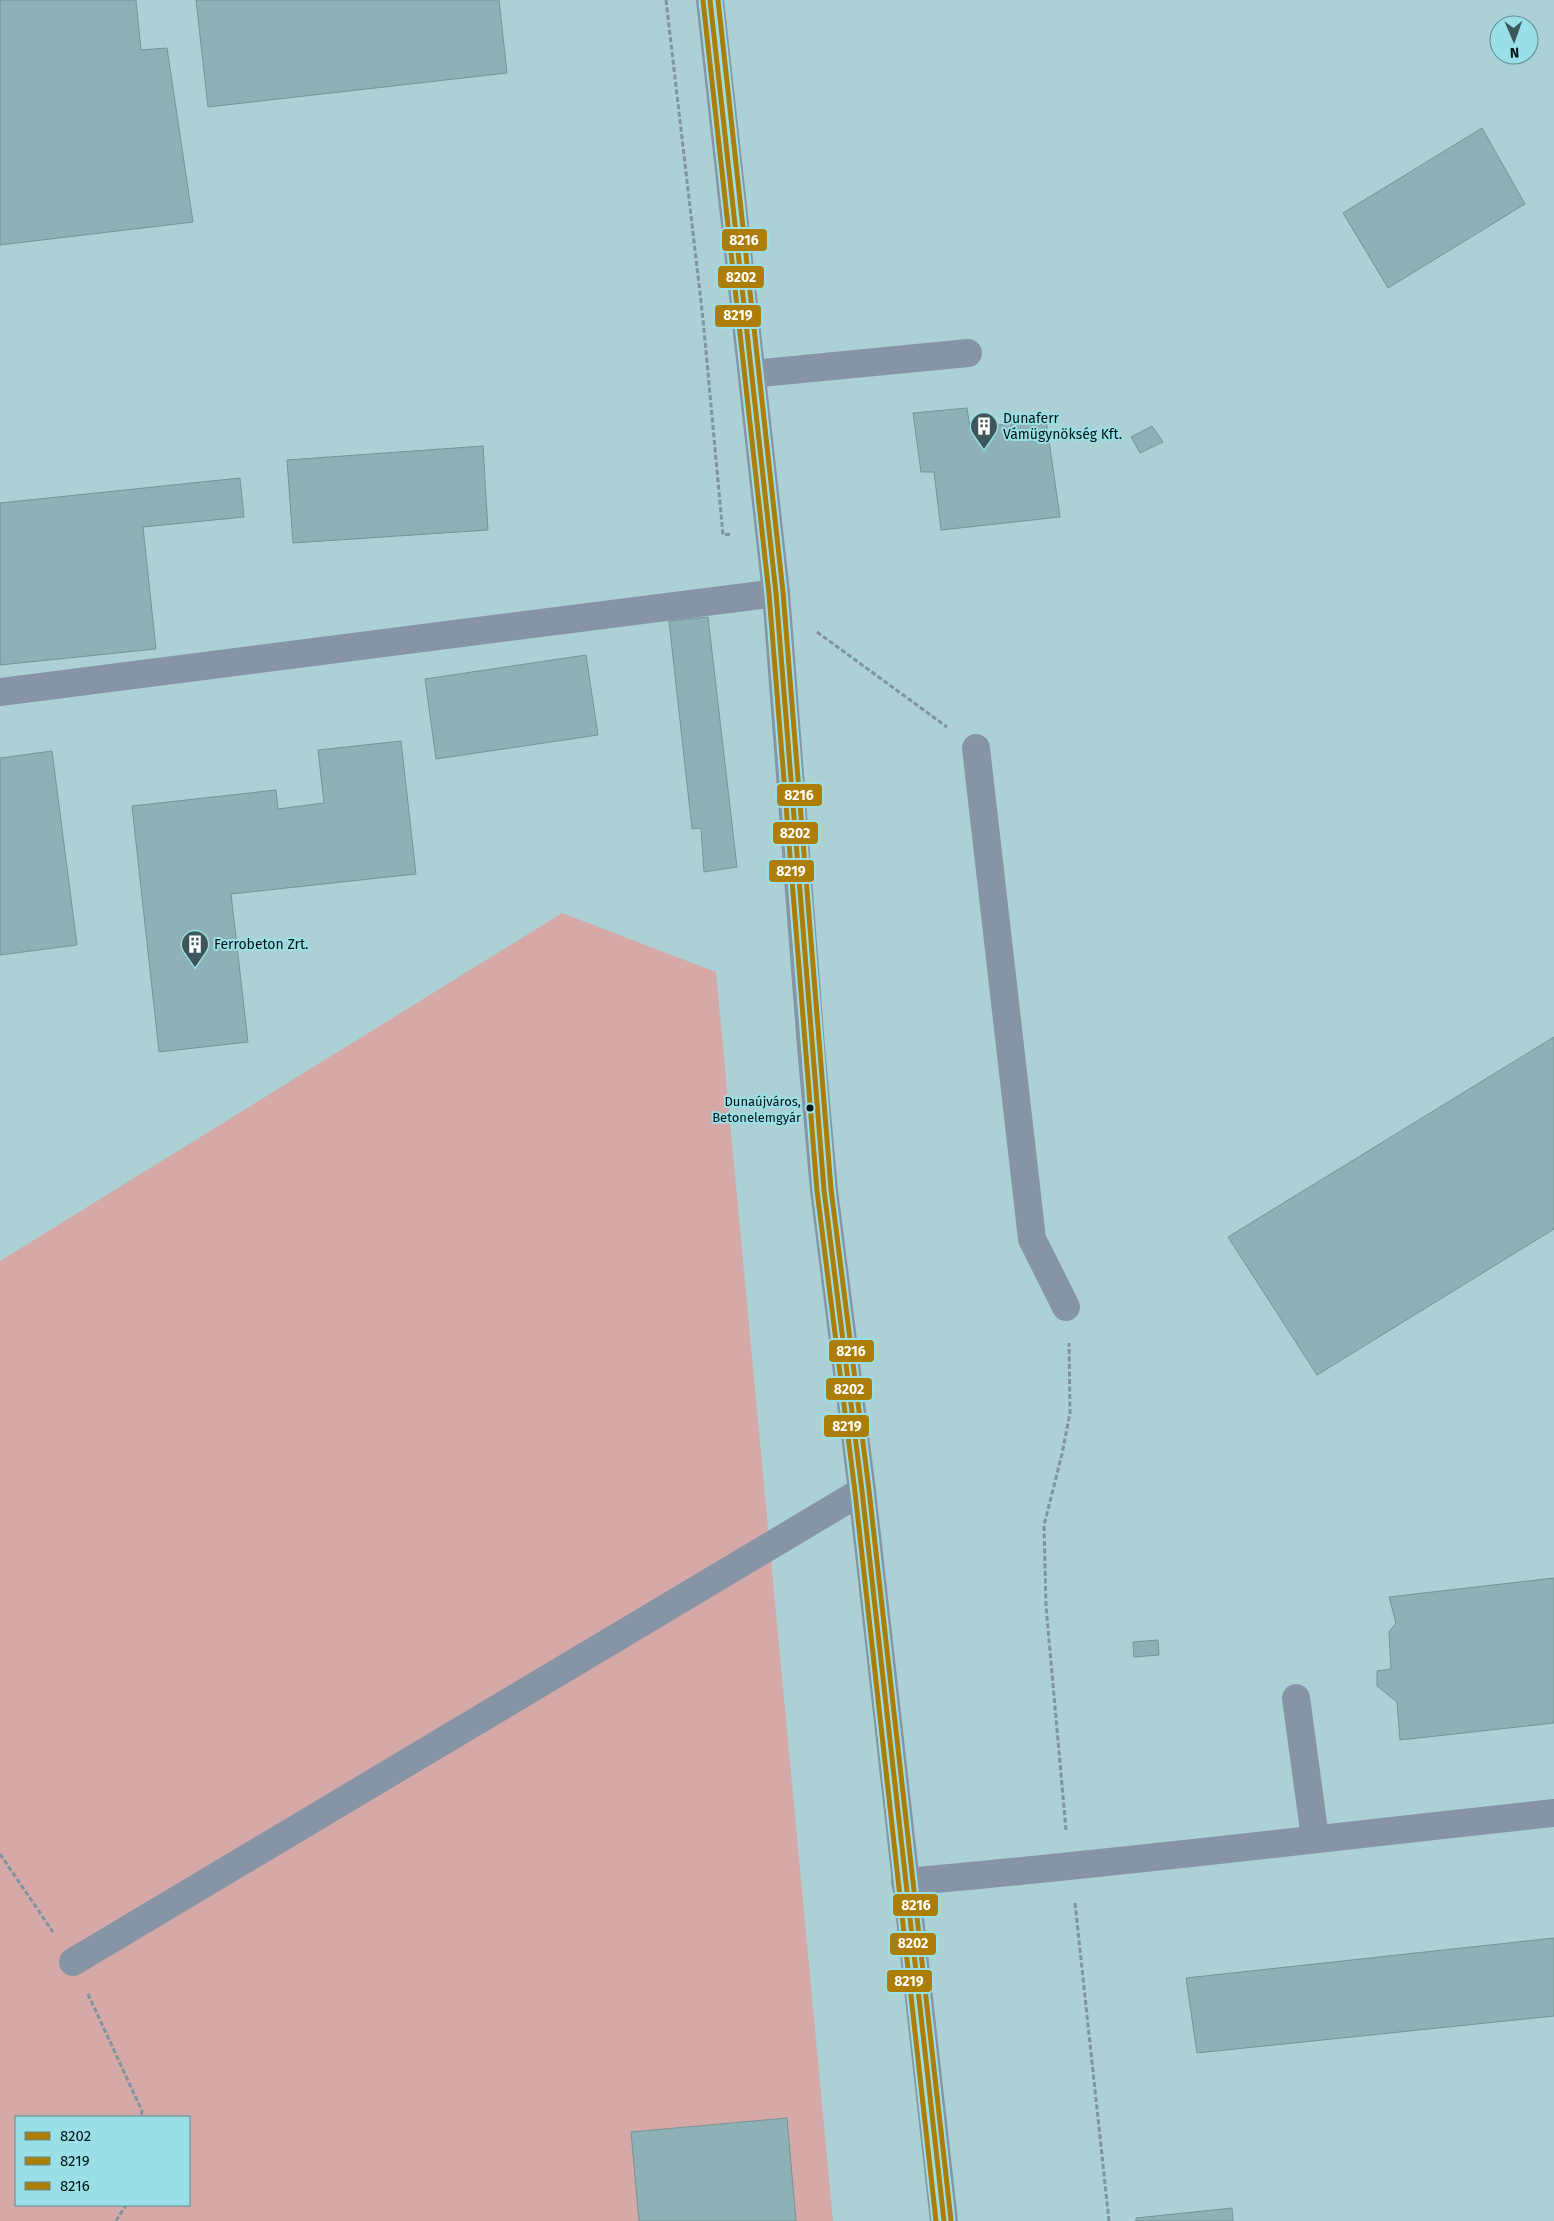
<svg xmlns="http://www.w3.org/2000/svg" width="1554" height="2221" viewBox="0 0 1554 2221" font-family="'Fira Sans',sans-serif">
<rect width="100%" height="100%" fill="#acd1d5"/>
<!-- green -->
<path fill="#d5a9a7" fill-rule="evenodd" d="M562 913 716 972 833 2221H0V1261ZM16 2117H189V2205H16Z"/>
<!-- building -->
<g fill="#8db1b5" stroke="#779497">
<path d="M0 0H136L141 50 167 48 193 222 0 245Z"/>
<path d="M196 0H499L507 73 208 107Z"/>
<path d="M1482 128 1525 204 1388 288 1343 213Z"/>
<path d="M967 408 970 428 1046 420 1060 517 941 530 934 472H921L913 413Z"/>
<path d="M1152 426 1163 442 1140 453 1131 437Z"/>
<path d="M483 446 488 530 293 543 287 460Z"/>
<path d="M240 478 244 517 143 527 156 649 0 665V503Z"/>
<path d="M708 617 737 867 704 872 701 828 692 829 669 621Z"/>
<path d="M586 655 598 735 436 759 425 679Z"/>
<path d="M401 741 416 874 231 894 248 1042 159 1052 132 806 276 790 278 809 324 803 318 750Z"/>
<path d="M52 751 77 945 0 955V758Z"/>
<path d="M1554 1037V1229L1317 1375 1228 1237Z"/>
<path d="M1554 1578V1723L1400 1740 1397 1702 1377 1686V1671L1391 1669 1389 1632 1396 1623 1389 1597Z"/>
<path d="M1158 1640 1159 1655 1134 1657 1133 1642Z"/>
<path d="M1554 1938V2016L1197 2053 1186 1978Z"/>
<path d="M787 2118 796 2221H639L631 2132Z"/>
<path d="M1232 2208 1233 2221H1136V2218Z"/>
</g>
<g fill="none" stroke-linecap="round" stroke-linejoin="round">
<!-- path -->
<g stroke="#80939e" stroke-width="3" stroke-dasharray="5 2.5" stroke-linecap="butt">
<path d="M666 0 703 319 723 535 732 534"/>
<path d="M817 632 947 727"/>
<path d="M1066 1830 1046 1606 1044 1525 1062 1454 1070 1413 1069 1343"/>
<path d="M0 1854 53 1932"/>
<path d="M1075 1903 1109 2221"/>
<path d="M88 1994 142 2111 141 2117"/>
<path d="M116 2221 126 2205"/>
</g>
<!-- minor -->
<g stroke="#8694a5" stroke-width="28">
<path d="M710 0 776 593 811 1047 824 1190 862 1491 944 2221"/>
<path d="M752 374 968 353"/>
<path d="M0 692 776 593"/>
<path d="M976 748 1032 1239 1066 1307"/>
<path d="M1296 1698 1315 1838"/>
<path d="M905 1882C1122 1863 1338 1836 1554 1813"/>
<path d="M73 1962 862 1491"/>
</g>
<!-- bus-1 casing -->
<g stroke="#9bdfe6" stroke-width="9">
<path id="bus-1" d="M710 0 776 593 824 1190 862 1491 944 2221"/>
</g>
<!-- bus-2 casing -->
<g stroke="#9bdfe6" stroke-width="9">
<path id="bus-2" d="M703 1 769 594 817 1191 855 1492 936 2221"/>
</g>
<!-- bus-3 casing -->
<g stroke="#9bdfe6" stroke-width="9">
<path id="bus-3" d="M718 0 783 592 831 1189 869 1490 951 2220"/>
</g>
<!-- bus-1 -->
<use href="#bus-1" stroke="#ac7e07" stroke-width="5"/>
<!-- bus-2 -->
<use href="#bus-2" stroke="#ac7e07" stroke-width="5"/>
<!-- bus-3 -->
<use href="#bus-3" stroke="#ac7e07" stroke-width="5"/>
</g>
<!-- icons -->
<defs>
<g id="building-pin" transform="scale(1.4375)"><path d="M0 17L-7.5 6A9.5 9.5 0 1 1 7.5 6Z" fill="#3c5659" stroke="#9bdfe6"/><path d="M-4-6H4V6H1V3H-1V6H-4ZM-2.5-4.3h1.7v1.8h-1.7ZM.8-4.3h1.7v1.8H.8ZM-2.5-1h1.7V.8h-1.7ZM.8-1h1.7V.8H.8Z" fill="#fff"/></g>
</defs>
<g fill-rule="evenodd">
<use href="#building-pin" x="984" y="426"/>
<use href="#building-pin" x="195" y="944"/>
</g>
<!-- markers -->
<circle fill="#001316" stroke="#9bdfe6" stroke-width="2" cx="810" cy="1108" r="4.5"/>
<g text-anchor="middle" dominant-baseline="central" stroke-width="4" stroke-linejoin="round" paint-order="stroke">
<!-- bus labels -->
<g font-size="13" fill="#001316" stroke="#9bdfe6" text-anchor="end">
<text x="801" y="1101">Dunaújváros,<tspan x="801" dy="16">Betonelemgyár</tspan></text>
</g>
<!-- poi labels -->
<g font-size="14" fill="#001316" stroke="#9bdfe6" text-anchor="start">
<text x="1003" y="418">Dunaferr<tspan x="1003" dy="16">Vámügynökség Kft.</tspan></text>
<text x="214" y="944">Ferrobeton Zrt.</text>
</g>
</g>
<g stroke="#9bdfe6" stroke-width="2">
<rect x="721" y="228" width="47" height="24" rx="5" fill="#ac7e07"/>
<rect x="717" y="265" width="48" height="24" rx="5" fill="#ac7e07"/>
<rect x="714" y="304" width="48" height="24" rx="5" fill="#ac7e07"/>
<rect x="776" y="783" width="47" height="24" rx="5" fill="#ac7e07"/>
<rect x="772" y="821" width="47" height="24" rx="5" fill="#ac7e07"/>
<rect x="768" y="859" width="47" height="24" rx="5" fill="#ac7e07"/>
<rect x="828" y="1339" width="47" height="24" rx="5" fill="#ac7e07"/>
<rect x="825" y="1377" width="48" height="24" rx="5" fill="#ac7e07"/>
<rect x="823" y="1414" width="47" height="24" rx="5" fill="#ac7e07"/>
<rect x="892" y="1893" width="47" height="24" rx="5" fill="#ac7e07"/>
<rect x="889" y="1932" width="48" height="24" rx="5" fill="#ac7e07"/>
<rect x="886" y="1969" width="47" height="24" rx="5" fill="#ac7e07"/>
</g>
<g font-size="14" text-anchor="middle" font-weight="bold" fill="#fff">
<text x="744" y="245">8216</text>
<text x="741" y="282">8202</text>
<text x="738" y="320">8219</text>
<text x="799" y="800">8216</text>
<text x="795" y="838">8202</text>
<text x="791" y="876">8219</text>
<text x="851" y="1356">8216</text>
<text x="849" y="1394">8202</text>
<text x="847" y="1431">8219</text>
<text x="916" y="1910">8216</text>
<text x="913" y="1948">8202</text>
<text x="909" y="1986">8219</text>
</g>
<!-- legend -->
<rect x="15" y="2116" width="175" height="90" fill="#9bdfe6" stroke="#5d8d93"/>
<rect x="25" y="2132" width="25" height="8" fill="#ac7e07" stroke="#5d8d93"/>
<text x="60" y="2141" font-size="15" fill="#001316">8202</text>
<rect x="25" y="2157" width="25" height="8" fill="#ac7e07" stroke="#5d8d93"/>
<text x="60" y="2166" font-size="15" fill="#001316">8219</text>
<rect x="25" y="2182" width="25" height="8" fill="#ac7e07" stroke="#5d8d93"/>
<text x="60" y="2191" font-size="15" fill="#001316">8216</text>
<!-- north arrow -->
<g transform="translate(1514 40) rotate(178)"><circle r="24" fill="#9bdfe6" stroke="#5d8d93"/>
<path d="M0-4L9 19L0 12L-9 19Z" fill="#3c5659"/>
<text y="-8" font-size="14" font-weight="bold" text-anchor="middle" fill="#001316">N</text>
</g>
</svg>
